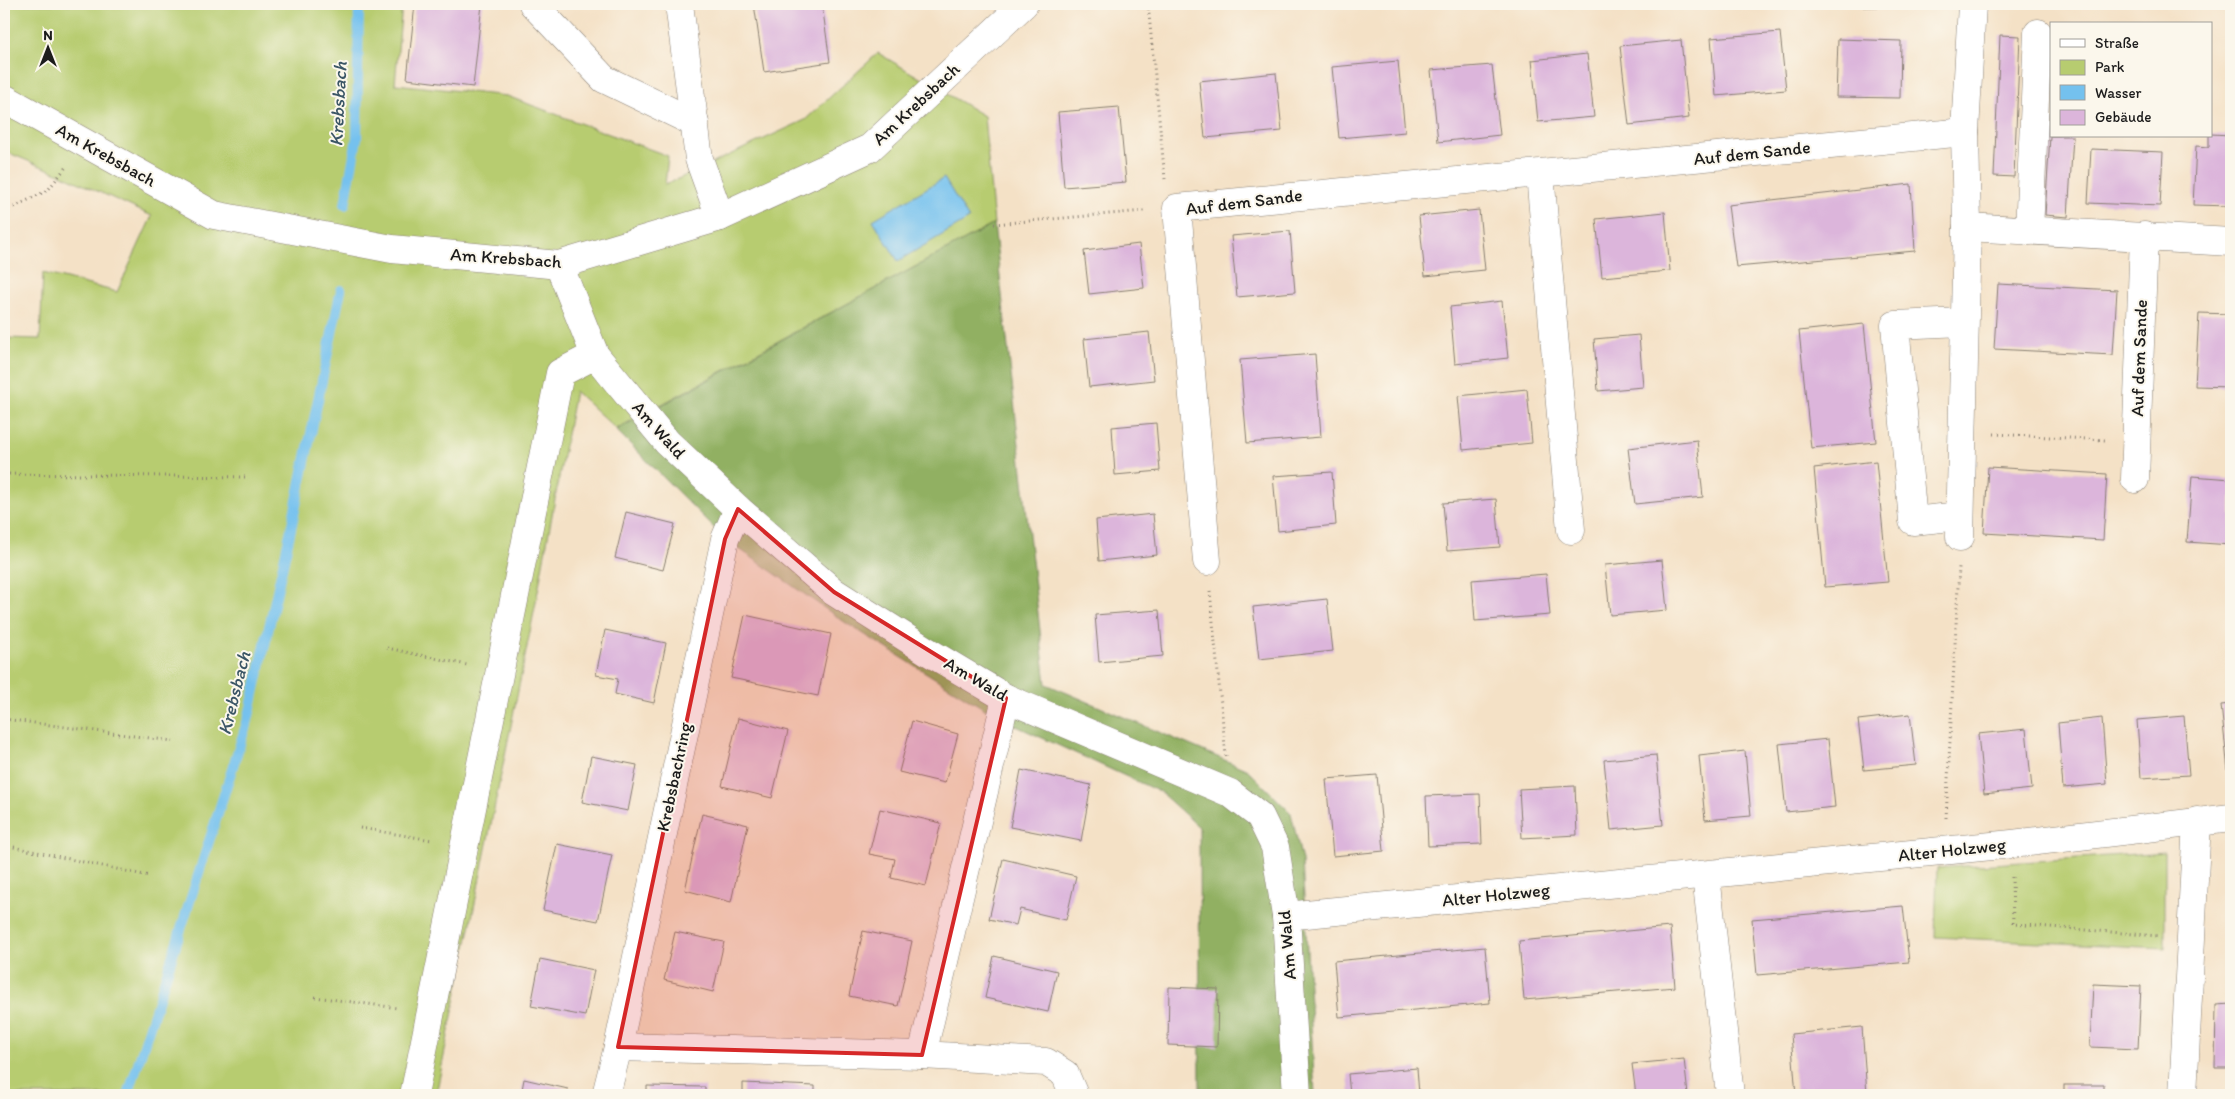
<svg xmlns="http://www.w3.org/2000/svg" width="2235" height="1099" viewBox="0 0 2235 1099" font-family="Itim,sans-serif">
<rect width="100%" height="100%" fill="#fbf7ec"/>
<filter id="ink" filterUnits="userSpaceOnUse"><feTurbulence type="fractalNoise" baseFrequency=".02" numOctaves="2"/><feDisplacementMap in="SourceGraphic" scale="10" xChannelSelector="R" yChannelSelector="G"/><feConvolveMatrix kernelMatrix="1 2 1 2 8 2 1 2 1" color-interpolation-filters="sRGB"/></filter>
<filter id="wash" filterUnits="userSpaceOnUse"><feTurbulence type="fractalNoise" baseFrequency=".0096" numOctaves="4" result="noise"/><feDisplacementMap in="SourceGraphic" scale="20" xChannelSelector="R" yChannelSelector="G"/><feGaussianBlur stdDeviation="1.12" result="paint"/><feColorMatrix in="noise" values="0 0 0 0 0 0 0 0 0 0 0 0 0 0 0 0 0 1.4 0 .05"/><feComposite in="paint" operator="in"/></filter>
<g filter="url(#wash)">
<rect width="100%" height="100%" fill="#f4e1c6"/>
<!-- green -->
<g fill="#b7cc70" stroke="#6a7446">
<path d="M4 4H402L395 84 507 96 668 156 665 185 805 120 878 53 984 116 994 224 616 429 575 391 535 607 436 1095H4V338L40 339 43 273 117 292 152 216 60 174 4 151Z"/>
<path d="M2165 852V948L1935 937 1937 868Z"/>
</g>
<!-- forest -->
<path fill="#91b062" stroke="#56663f" d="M994 224 1046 684 1248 770 1291 813 1302 861 1315 1095H1200L1199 827 1160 792 1001 719 846 623 725 539 616 430Z"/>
<!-- water -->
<path fill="#74c1ee" stroke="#486e85" d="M944 178 969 219 898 261 873 220Z"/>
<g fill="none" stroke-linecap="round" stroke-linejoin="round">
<!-- stream -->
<g stroke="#74c1ee" stroke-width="10">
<path d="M345 205 357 138 359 4"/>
<path d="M128 1095 249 716 291 529 341 290"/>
</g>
</g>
<g id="blocks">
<!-- building -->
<g fill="#dcb5db">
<path d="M415 4H482L473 87 407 79Z"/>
<path d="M754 4H822L830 62 764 72Z"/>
<path d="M1863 4H1930V6L1863 7Z"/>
<path d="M1780 32 1786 90 1716 96 1711 38Z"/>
<path d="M2000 35 2020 36 2014 177 1994 176Z"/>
<path d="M1838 39 1901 41 1900 98 1836 97Z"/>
<path d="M1681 40 1689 118 1629 125 1620 46Z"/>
<path d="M1587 54 1594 117 1538 122 1532 60Z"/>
<path d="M1398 61 1405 132 1339 138 1332 67Z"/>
<path d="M1492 65 1500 135 1438 142 1431 70Z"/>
<path d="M1276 73 1282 131 1205 138 1199 81Z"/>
<path d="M1119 107 1126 182 1064 187 1058 112Z"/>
<path d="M2211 134 2231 135V206L2193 205 2196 146 2209 147V136Z"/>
<path d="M2050 136H2073L2068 217 2045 215Z"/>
<path d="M2091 149 2163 152 2160 206 2088 203Z"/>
<path d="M1911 184 1915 251 1736 267 1728 205Z"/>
<path d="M1479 210 1485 270 1425 276 1419 216Z"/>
<path d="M1665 212 1670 271 1602 277 1596 219Z"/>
<path d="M1290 231 1295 292 1237 297 1231 236Z"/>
<path d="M1139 244 1144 288 1089 294 1084 251Z"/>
<path d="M1998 284 2117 290 2113 355 1994 349Z"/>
<path d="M1502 301 1508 358 1455 364 1450 307Z"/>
<path d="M2199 313 2231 314V387L2195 386Z"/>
<path d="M1864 324 1876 442 1811 448 1799 331Z"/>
<path d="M1149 332 1154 380 1089 387 1084 339Z"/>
<path d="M1639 335 1643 387 1598 391 1594 339Z"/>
<path d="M1315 354 1321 437 1247 443 1240 360Z"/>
<path d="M1527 389 1532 443 1463 450 1458 396Z"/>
<path d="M1156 423 1160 471 1115 475 1112 427Z"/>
<path d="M1697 440 1703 497 1635 504 1628 448Z"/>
<path d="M1876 461 1888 582 1825 587 1814 468Z"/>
<path d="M1988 467 2107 474 2103 540 1984 533Z"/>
<path d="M1332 472 1336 525 1278 531 1273 476Z"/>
<path d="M2192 476 2231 479V545L2187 542Z"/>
<path d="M1496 499 1500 547 1447 551 1443 503Z"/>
<path d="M626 512 675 524 663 570 615 558Z"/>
<path d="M1153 514 1157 555 1099 561 1096 520Z"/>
<path d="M1662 560 1667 610 1610 615 1605 565Z"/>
<path d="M1546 574 1550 615 1475 621 1472 580Z"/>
<path d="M1327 599 1333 651 1259 659 1253 607Z"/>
<path d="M1159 610 1163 656 1099 662 1095 615Z"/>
<path d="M745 615 831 634 818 696 731 678Z"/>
<path d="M605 630 666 643 654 703 615 694 618 679 596 675Z"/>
<path d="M2231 704V771H2228L2221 705Z"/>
<path d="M1910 714 1916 765 1864 770 1858 720Z"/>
<path d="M2184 716 2189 775 2141 778 2137 720Z"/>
<path d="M738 718 788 731 772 798 722 786Z"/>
<path d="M2102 718 2107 784 2063 788 2058 723Z"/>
<path d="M912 721 958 734 945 783 899 772Z"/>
<path d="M2026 729 2032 789 1984 794 1978 734Z"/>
<path d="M1828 739 1835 807 1786 812 1779 744Z"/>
<path d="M1745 751 1751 816 1705 820 1699 756Z"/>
<path d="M1656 755 1663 825 1611 830 1604 760Z"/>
<path d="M591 756 637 765 628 811 582 802Z"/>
<path d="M1021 770 1091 785 1081 841 1010 827Z"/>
<path d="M1377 775 1384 851 1333 856 1326 779Z"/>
<path d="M1575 786 1577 835 1522 838 1519 789Z"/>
<path d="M1480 794 1482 844 1428 846 1426 796Z"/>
<path d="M880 809 941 823 926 886 891 878 895 859 869 854Z"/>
<path d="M702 814 748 825 731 902 685 890Z"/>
<path d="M557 844 612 855 598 921 543 910Z"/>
<path d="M1003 859 1076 876 1066 920 1020 909 1016 925 989 919Z"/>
<path d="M1903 906 1909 962 1757 975 1752 919Z"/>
<path d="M1670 927 1675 987 1524 1000 1519 941Z"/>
<path d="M863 931 912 941 898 1006 849 996Z"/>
<path d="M675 932 724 942 713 992 664 980Z"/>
<path d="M1485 947 1490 1003 1339 1017 1334 961Z"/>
<path d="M994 956 1057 971 1048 1012 985 998Z"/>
<path d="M540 959 594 970 585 1016 531 1006Z"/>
<path d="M2093 984 2141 986 2138 1049 2090 1047Z"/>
<path d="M1169 987 1218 989 1217 1047 1168 1045Z"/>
<path d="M2231 1004V1068H2215L2216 1005Z"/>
<path d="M1862 1027 1867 1094 1796 1095 1791 1034Z"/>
<path d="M1684 1059 1688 1095H1636L1632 1064Z"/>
<path d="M1417 1068 1419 1095H1350L1348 1074Z"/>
<path d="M524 1079 568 1089 567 1095H521Z"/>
<path d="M743 1083 815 1086V1095H743Z"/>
<rect x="2064" y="1085" width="40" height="10"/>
<path d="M647 1086 705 1087V1095H647Z"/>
<path d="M854 1093 902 1094V1095H854Z"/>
</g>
</g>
</g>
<g filter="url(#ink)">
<use href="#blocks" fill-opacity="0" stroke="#887e71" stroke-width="1"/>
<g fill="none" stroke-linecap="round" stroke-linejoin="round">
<!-- minor casing -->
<g stroke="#887e71" stroke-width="29">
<g id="minor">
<path d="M533 4 604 79 695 123"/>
<path d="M679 4 699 159 720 217"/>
<path d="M4 98 214 215 392 249 559 265 720 217 870 148 1024 4"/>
<path d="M1540 174 1571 530"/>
<path d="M1967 227 2231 242"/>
<path d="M2029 231 2038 33"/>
<path d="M559 265 595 355 667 442 738 509 834 592 927 651 1006 698 1230 793 1260 816 1275 847 1286 916 1297 1095"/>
<path d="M2135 479 2144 236"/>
<path d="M1960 516 1913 521 1895 325 1963 322"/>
<path d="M1960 537 1967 227 1965 132 1972 4"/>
<path d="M1207 561 1177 208 1965 132"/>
<path d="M1706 875 1730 1095"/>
<path d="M1286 916 2012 844 2231 818"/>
<path d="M618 1047 922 1055 1046 1062 1065 1074 1074 1095"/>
<path d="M922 1055 1006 698"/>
<path d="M414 1095 560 373 595 355"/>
<path d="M606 1095 618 1047 725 539 738 509"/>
<path d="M2183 1095 2197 821"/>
</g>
</g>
<!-- path -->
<g stroke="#887e71" stroke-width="3" stroke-dasharray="1 4" stroke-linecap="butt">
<path d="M1148 4 1165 179"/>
<path d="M4 206 14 207 48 190 66 167"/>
<path d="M994 224 1144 211"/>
<path d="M1994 434 2105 440"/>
<path d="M4 474 248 477"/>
<path d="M1210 591 1226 756"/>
<path d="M387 648 467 665"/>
<path d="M4 719 173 741"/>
<path d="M1946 818 1959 567"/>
<path d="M360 828 432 840"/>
<path d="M4 845 149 876"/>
<path d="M2012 877 2013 924 2159 936"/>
<path d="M315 997 398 1008"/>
</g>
<!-- minor -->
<use href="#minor" stroke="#fff" stroke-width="28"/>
</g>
</g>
<!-- marked area -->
<path fill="#d62828" fill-opacity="0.2" stroke="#d62828" stroke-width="4" stroke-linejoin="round" d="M738 509 834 592 1006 698 922 1055 618 1047 725 539Z"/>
<g text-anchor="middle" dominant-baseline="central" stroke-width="4" stroke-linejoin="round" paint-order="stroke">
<!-- street labels -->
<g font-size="18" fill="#1c1c1c" stroke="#fbf7ec">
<text transform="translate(916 104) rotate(-43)">Am Krebsbach</text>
<text transform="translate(1752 153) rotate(-6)">Auf dem Sande</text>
<text transform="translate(106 155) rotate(29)">Am Krebsbach</text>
<text transform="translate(1244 202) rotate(-7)">Auf dem Sande</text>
<text transform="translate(506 258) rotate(4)">Am Krebsbach</text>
<text transform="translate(2139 358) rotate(-88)">Auf dem Sande</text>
<text transform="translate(659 430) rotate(48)">Am Wald</text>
<text transform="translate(976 679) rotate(30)">Am Wald</text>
<text transform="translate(674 777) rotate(-78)">Krebsbachring</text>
<text transform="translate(1952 850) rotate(-6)">Alter Holzweg</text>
<text transform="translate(1496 895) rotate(-6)">Alter Holzweg</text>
<text transform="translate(1287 945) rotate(-95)">Am Wald</text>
</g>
<!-- water labels -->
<g font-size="19" font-style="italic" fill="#3b5666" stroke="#fbf7ec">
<text transform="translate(338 104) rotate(-87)">Krebsbach</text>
<text transform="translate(234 693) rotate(-76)">Krebsbach</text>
</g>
</g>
<!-- margin -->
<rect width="2235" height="1099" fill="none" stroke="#fbf7ec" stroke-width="20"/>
<!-- legend -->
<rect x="2050" y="22" width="162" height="115" fill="#fbf7ec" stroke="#a29f99"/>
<rect x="2060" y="39" width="25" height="8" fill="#ffffff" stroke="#a29f99"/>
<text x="2095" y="48" font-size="15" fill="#1c1c1c">Straße</text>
<rect x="2060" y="60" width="25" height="15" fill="#b7cc70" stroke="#a29f99"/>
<text x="2095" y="72" font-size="15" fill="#1c1c1c">Park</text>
<rect x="2060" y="85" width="25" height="15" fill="#74c1ee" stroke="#a29f99"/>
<text x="2095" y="98" font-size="15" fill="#1c1c1c">Wasser</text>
<rect x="2060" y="110" width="25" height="15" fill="#dcb5db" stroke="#a29f99"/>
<text x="2095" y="122" font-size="15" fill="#1c1c1c">Gebäude</text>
<!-- north arrow -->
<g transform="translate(48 48)" stroke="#fbf7ec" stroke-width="4" paint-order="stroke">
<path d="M0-4L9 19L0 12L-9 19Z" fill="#1c1c1c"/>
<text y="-8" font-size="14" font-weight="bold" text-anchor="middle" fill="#1c1c1c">N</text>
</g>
</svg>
